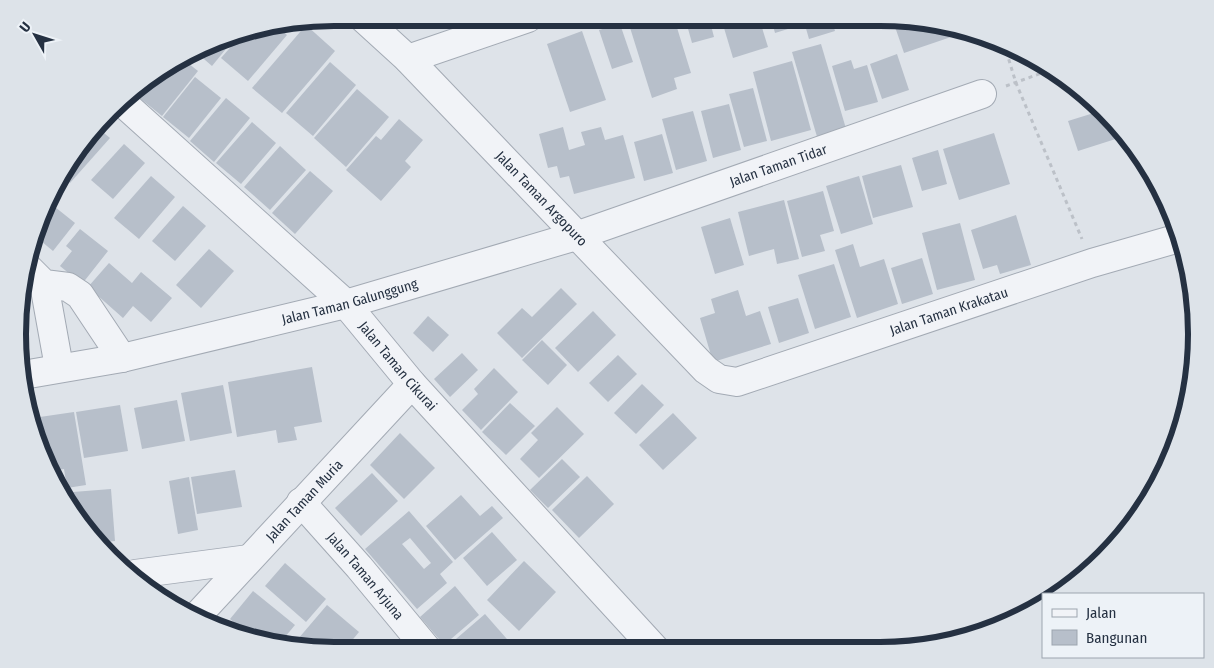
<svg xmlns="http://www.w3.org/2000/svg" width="1214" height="668" viewBox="0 0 1214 668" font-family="'Fira Sans Condensed',sans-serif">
<rect width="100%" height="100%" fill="#dee3e9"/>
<!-- building -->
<g fill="#b7bfca" fill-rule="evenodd">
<path d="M627 18H674L691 73 674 78 677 89 652 98Z"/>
<path d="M685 18H709L714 37 692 43Z"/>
<path d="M721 18H759L768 47 733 58Z"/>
<path d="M771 18H802L804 24 775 33Z"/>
<path d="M803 18H831L835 31 809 39Z"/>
<path d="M902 18 948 28 951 37 904 53 893 21Z"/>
<path d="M620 24 633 62 612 69 599 30Z"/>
<path d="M306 25 335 51 282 113 252 88Z"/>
<path d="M278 27 287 35 248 81 221 58 243 33Z"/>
<path d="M582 31 606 100 570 112 547 44Z"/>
<path d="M239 33 212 66 197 53 233 34Z"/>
<path d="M821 44 847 132 818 140 792 52Z"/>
<path d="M897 54 909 90 882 99 870 64Z"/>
<path d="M184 60 198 71 162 116 136 95 151 78Z"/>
<path d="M851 60 854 69 867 65 878 102 845 111 832 66Z"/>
<path d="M792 61 811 130 771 141 753 72Z"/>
<path d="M330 62 356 85 313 136 286 113Z"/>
<path d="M195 77 221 98 189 138 163 117Z"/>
<path d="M753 88 767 141 744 147 729 94Z"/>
<path d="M357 89 389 117 346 167 314 138Z"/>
<path d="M226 98 250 118 214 162 190 141Z"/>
<path d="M729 104 741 150 713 158 701 111Z"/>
<path d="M693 111 707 161 676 170 662 119Z"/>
<path d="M1097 112 1125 136 1078 151 1068 121Z"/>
<path d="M399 119 423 140 405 161 411 167 381 201 346 170 376 136 381 140Z"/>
<path d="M252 122 276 143 241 184 216 163Z"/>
<path d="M563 127 569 150 585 145 581 132 601 127 605 140 623 135 635 178 574 194 569 176 560 178 557 166 548 168 539 134Z"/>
<path d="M99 129 110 138 70 183 63 176 71 158Z"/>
<path d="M994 133 1010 184 959 200 943 149Z"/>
<path d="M662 134 673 173 644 181 634 142Z"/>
<path d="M124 144 145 163 113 199 91 180Z"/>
<path d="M280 146 306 170 270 210 244 187Z"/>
<path d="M938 150 947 184 922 191 912 158Z"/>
<path d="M901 165 913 207 873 218 862 176Z"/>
<path d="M310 171 333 191 295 234 272 213Z"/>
<path d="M151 176 175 197 139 239 114 218Z"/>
<path d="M859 176 873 224 841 234 826 186Z"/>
<path d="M823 191 834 231 820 235 825 251 802 257 787 201Z"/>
<path d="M784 200 799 259 777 264 774 249 749 256 738 212Z"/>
<path d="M50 203 75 223 53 251 35 236Z"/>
<path d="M183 206 206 226 175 261 152 241Z"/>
<path d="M1016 215 1031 265 1000 274 997 265 983 269 971 230Z"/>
<path d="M730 218 744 265 715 274 701 227Z"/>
<path d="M960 223 975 280 937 290 922 233Z"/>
<path d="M80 229 108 251 82 284 60 266 72 251 66 246Z"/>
<path d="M853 244 860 267 884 259 898 304 857 318 835 250Z"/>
<path d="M209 249 234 271 201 308 176 285Z"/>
<path d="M922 258 933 294 902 304 891 268Z"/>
<path d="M109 263 132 283 141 272 172 298 151 322 133 306 123 318 88 287Z"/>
<path d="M834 264 851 317 815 329 798 275Z"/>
<path d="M561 288 577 304 522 358 497 333 522 308 532 317Z"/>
<path d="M738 290 746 316 760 311 771 344 713 362 700 318 715 313 711 299Z"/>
<path d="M798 298 809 333 779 343 768 307Z"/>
<path d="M593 311 616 335 578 372 555 348Z"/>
<path d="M428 316 449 335 433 352 413 333Z"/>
<path d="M542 340 567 365 548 385 522 360Z"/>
<path d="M462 353 478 370 450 397 434 379Z"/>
<path d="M618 355 637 374 608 402 589 383Z"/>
<path d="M312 367 322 422 294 427 297 440 278 443 276 430 237 437 228 382Z"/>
<path d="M494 368 518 392 481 430 462 410 478 394 474 389Z"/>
<path d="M642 384 664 405 636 434 614 413Z"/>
<path d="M223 385 232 433 190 441 181 393Z"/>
<path d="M177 400 185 441 142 449 134 408Z"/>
<path d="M510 403 535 426 506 455 482 432Z"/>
<path d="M120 405 128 451 84 458 76 412Z"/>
<path d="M557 407 584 434 539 478 520 459 538 440 531 433Z"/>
<path d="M74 412 86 485 67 488 64 469 51 471 41 455 33 418Z"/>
<path d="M673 413 697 438 663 470 639 445Z"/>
<path d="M400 433 435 468 404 499 370 465Z"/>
<path d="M562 459 580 477 548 508 530 490Z"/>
<path d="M235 470 242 507 197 514 191 477Z"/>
<path d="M372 473 398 501 361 536 335 508Z"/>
<path d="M587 476 614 504 579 538 552 510Z"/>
<path d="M189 477 198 530 178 534 169 481Z"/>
<path d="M111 489 115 541 96 543 75 508 73 492Z"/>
<path d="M461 495 480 516 492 506 503 518 455 560 426 526Z"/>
<path d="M409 511 453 562 440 574 447 583 417 609 365 549ZM410 538 431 563 424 569 402 544Z"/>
<path d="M492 532 517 560 487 586 463 558Z"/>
<path d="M524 561 556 592 519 631 487 600Z"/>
<path d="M285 563 326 599 306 622 265 586Z"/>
<path d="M455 586 479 615 444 645 420 617Z"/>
<path d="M253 591 295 625 280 643 253 638 230 619Z"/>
<path d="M327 605 359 632 344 650H314L292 646Z"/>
<path d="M485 614 513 646 510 649H452L449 645Z"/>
<path d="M228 625 241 636 224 630Z"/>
</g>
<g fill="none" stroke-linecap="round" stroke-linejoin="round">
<!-- street casing -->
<g stroke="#a3aab4" stroke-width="30">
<g id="street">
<path id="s1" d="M363 18 408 59 706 370 719 379 737 382 1092 263 1179 238"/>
<path d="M408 59 528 18"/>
<path id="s2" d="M123 103 346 304 412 384 655 649"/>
<path d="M27 267 44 284 68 287 80 295 122 358"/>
<path d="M44 284 59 367"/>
<path id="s3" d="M23 375 122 358 346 304 576 236 982 94"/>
<path id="s4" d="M301 502 359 567 427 649"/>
<path d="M135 574 249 559"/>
<path id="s5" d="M196 617 412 384"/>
</g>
</g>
<!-- path -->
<g stroke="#bcc1c8" stroke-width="3" stroke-dasharray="4 4" stroke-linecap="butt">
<path d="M1004 44 1016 83 1082 239"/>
<path d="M1006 86 1050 70"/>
</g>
<!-- street -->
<use href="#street" stroke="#f1f3f7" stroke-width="28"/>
</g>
<g text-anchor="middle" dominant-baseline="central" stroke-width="5" stroke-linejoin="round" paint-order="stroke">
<!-- street labels -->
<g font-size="14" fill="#253142" stroke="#edf2f7">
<text stroke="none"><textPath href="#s3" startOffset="785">Jalan Taman Tidar</textPath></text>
<text stroke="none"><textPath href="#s1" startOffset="254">Jalan Taman Argopuro</textPath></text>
<text stroke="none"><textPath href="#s3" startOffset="335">Jalan Taman Galunggung</textPath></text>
<text stroke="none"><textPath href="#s1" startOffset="749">Jalan Taman Krakatau</textPath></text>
<text stroke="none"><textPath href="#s2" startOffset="381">Jalan Taman Cikurai</textPath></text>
<text stroke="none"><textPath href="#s5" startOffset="159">Jalan Taman Muria</textPath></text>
<text stroke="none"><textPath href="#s4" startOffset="98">Jalan Taman Arjuna</textPath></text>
</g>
</g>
<!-- crop -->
<path d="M0 0H1214V668H0ZM334 26H880A308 308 0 0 1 1188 334V334A308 308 0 0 1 880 642H334A308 308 0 0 1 26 334V334A308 308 0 0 1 334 26Z" fill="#dde3e9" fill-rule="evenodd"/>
<path fill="none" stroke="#253142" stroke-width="6" d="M334 26H880A308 308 0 0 1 1188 334V334A308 308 0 0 1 880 642H334A308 308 0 0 1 26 334V334A308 308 0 0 1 334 26Z"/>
<!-- legend -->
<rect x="1042" y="593" width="162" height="65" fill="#edf2f7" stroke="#9da5af"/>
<rect x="1052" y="609" width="25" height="8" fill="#f1f3f7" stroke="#9da5af"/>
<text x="1086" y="618" font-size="15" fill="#253142">Jalan</text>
<rect x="1052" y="630" width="25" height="15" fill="#b7bfca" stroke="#9da5af"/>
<text x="1086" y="643" font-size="15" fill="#253142">Bangunan</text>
<!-- north arrow -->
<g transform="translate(35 35) rotate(309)" stroke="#edf2f7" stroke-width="4" paint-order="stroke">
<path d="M0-4L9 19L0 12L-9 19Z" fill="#253142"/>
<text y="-8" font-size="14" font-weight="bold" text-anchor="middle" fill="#253142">U</text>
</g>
</svg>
